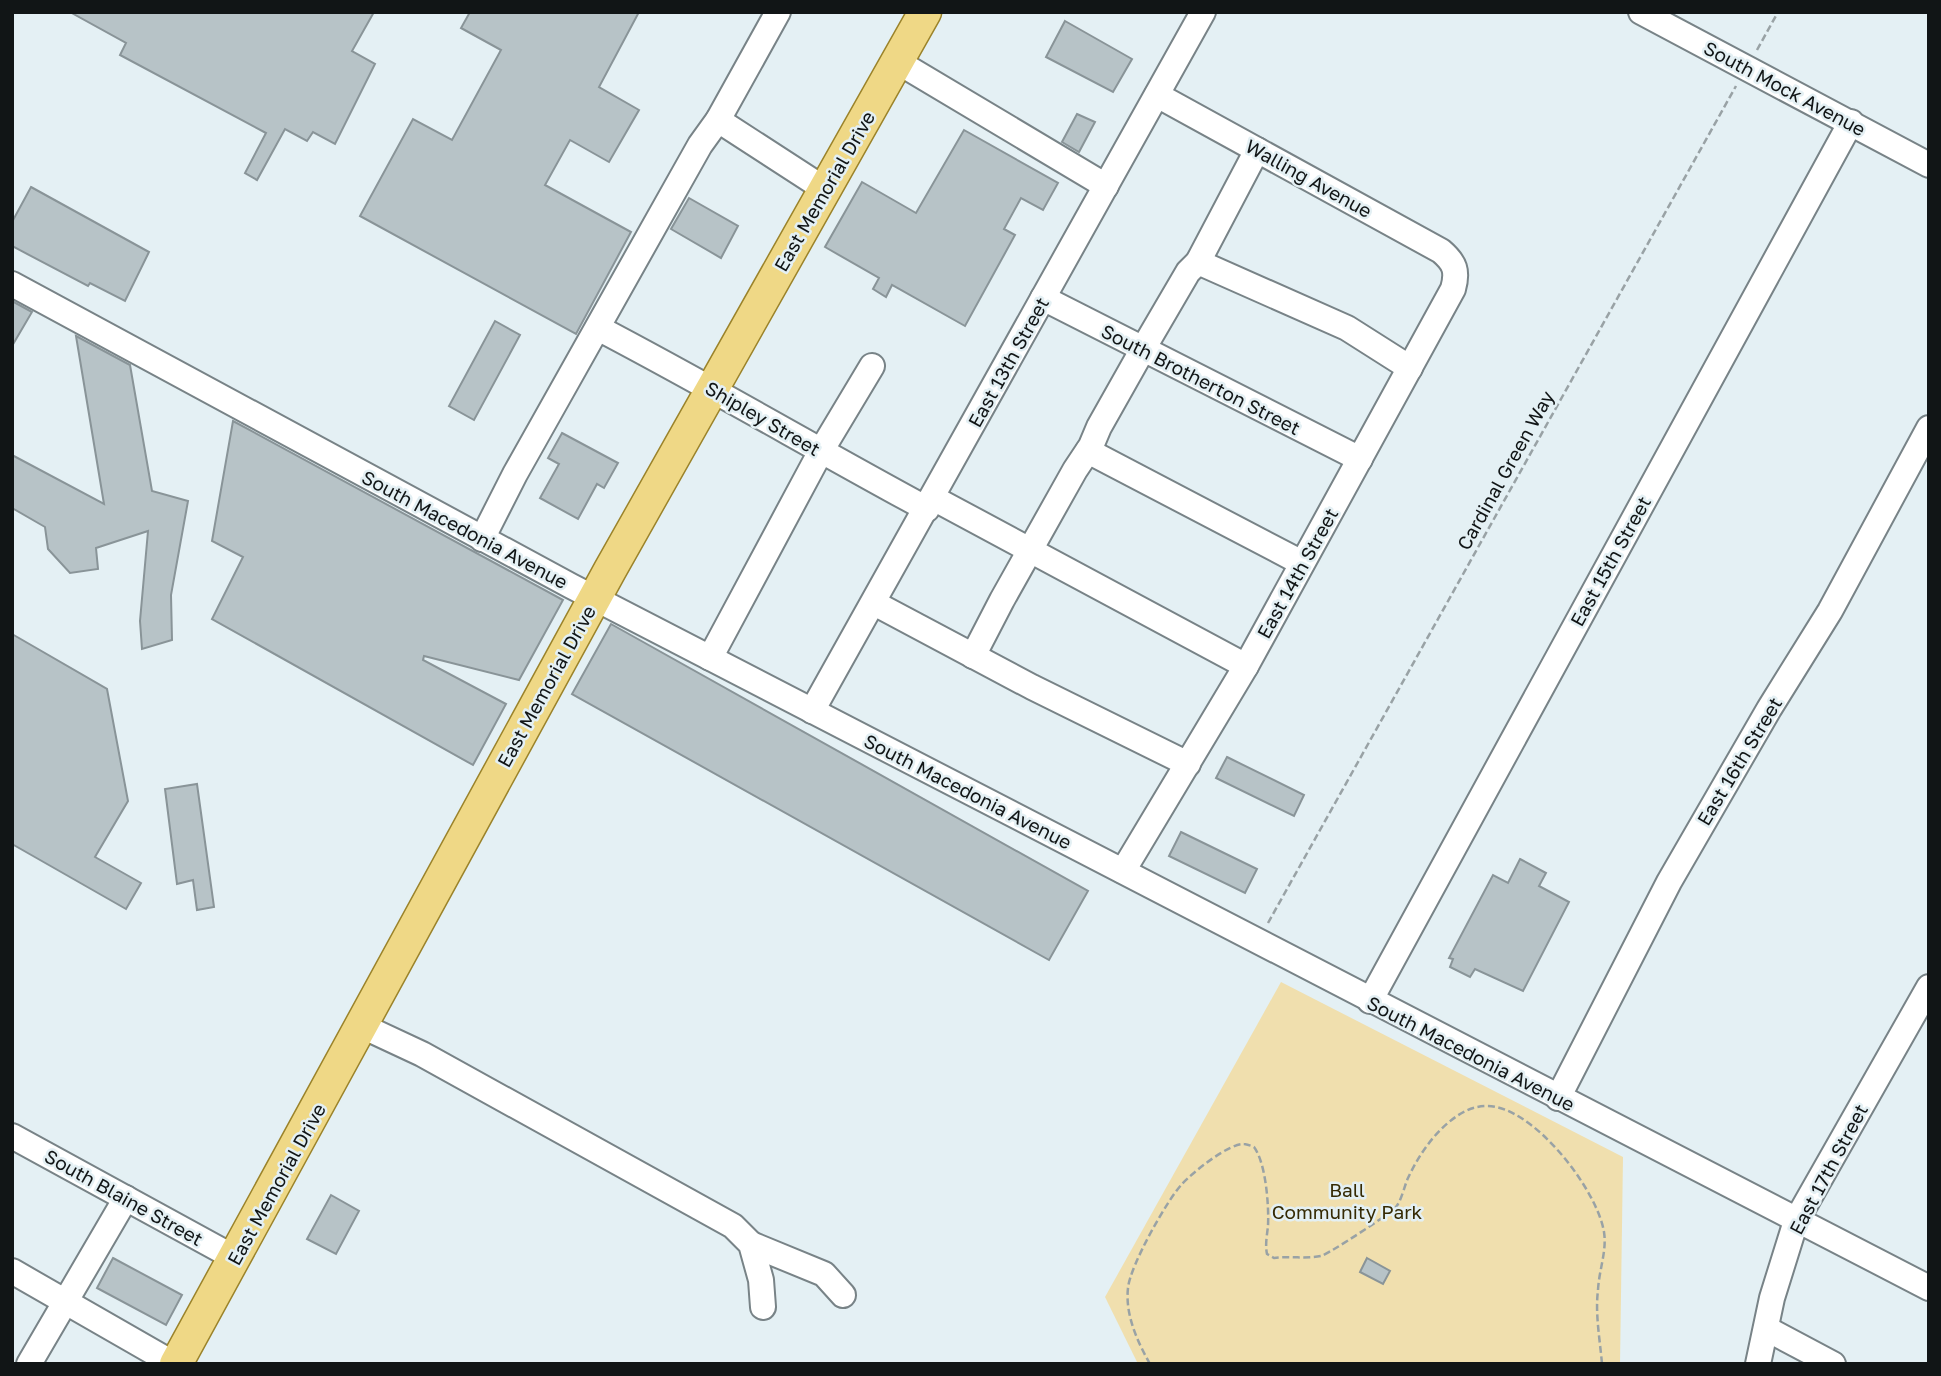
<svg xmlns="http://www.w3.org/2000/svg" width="1941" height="1376" viewBox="0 0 1941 1376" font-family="'Golos Text',sans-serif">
<rect width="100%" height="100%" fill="#e4f0f4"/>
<!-- green -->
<path fill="#f0dfae" d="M1281 982 1623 1157 1620 1364H1138L1105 1297Z"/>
<!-- building -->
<g fill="#b7c3c7" stroke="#899498" stroke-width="2">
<path d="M70 12H374L352 51 375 64 335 144 313 132 307 141 285 129 257 180 245 173 266 133 120 55 126 43Z"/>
<path d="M470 12H639L599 87 639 110 609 162 570 140 545 185 631 232 576 334 360 216 413 119 452 140 501 50 461 28Z"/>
<path d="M1065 21 1132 59 1113 92 1046 57Z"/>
<path d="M1077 114 1095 122 1079 152 1062 142Z"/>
<path d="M964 130 1058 183 1043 210 1021 198 1004 229 1015 235 965 326 892 285 886 297 873 289 879 278 825 247 862 182 916 213Z"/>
<path d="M31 187 149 252 125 301 90 283 88 286 12 246V222Z"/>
<path d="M689 198 738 226 721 258 671 229Z"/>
<path d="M12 301 32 312 12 346Z"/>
<path d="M495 321 520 335 474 420 449 406Z"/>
<path d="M76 336 130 365 152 491 188 501 171 595 172 640 142 649 140 621 148 531 96 548 98 569 70 573 48 549 45 527 12 508V455L104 504Z"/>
<path d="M233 421 563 600 519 680 424 656 423 660 506 704 473 765 212 619 243 557 212 541Z"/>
<path d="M562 433 618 463 604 488 597 484 578 519 540 498 559 464 548 458Z"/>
<path d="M611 624 1088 891 1049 960 572 694Z"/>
<path d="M12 634 107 689 128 801 95 857 141 883 126 909 12 844Z"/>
<path d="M1227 757 1304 795 1294 816 1216 778Z"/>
<path d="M197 784 214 907 197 910 193 880 177 884 165 789Z"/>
<path d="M1181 832 1257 869 1245 893 1169 856Z"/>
<path d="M1520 859 1546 873 1539 886 1569 902 1523 991 1475 969 1470 977 1450 967 1453 959 1449 958 1493 875 1508 883Z"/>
<path d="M331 1195 359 1211 336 1254 307 1239Z"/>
<path d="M113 1258 182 1295 166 1325 97 1288Z"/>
<path d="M1367 1258 1390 1271 1383 1284 1360 1272Z"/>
</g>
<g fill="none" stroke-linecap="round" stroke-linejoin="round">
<!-- minor casing -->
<g stroke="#788387" stroke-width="28">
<g id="minor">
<path d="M1641 12 1929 165"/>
<path d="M898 62 1106 186"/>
<path d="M718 120 826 190"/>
<path d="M1198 262 1347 328 1410 368"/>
<path d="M12 284 571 586 1929 1288"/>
<path d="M1043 298 1360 459"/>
<path d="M598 328C709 386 816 449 927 509"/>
<path d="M1088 451 1302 563"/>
<path d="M933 498 1246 666"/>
<path d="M482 539 515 474 700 145 718 120 778 12"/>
<path d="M874 603 1032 687 1188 764"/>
<path d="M973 656 1002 600 1075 470 1091 446 1099 427 1143 349 1188 272 1198 262 1257 150"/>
<path d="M710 658 821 451 872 366"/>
<path d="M812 711 1203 12"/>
<path d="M1123 871 1246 666 1453 289C1458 271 1455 263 1441 251L1157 95"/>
<path d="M1370 1001 1851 122"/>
<path d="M362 1026 422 1054 733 1226 751 1244 761 1280 763 1307"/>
<path d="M1558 1098 1669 882 1769 709 1830 611 1929 428"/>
<path d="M12 1136 235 1258"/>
<path d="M751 1244 824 1274 843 1295"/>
<path d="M12 1271 174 1364"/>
<path d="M1767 1329 1833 1364"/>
<path d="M29 1364 126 1198"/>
<path d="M1758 1364 1772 1298 1796 1221 1929 987"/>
</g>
</g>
<!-- major casing -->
<g stroke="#9b832a" stroke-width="35">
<path id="major" d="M176 1364 610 570 925 12"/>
</g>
<!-- path -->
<g stroke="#99a2a5" stroke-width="2.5" stroke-dasharray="7 3.5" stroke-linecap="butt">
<path d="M1757 50 1778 12"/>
<path d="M1268 923 1736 86"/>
<path d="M1150 1364C1137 1341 1125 1314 1128 1288 1130 1266 1167 1200 1182 1184 1192 1173 1229 1143 1244 1144 1246 1144 1252 1146 1254 1147 1266 1163 1269 1206 1268 1226 1267 1235 1265 1245 1267 1254L1274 1258C1289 1256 1306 1259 1321 1256 1327 1255 1393 1212 1396 1207 1402 1199 1404 1187 1408 1178 1418 1157 1431 1137 1449 1122 1460 1113 1472 1106 1487 1106 1533 1106 1597 1189 1604 1232 1607 1251 1599 1270 1598 1290 1595 1314 1600 1340 1602 1364"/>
</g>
<!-- minor -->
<use href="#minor" stroke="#fff" stroke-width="24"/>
<!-- major -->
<use href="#major" stroke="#efd886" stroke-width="32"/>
</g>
<g text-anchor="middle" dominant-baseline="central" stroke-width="5" stroke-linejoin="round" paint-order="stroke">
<!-- street labels -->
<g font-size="19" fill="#111516" stroke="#e4f0f4">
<text transform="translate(1785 88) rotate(28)">South Mock Avenue</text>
<text transform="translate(1309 178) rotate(29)">Walling Avenue</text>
<text transform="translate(824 191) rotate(-60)">East Memorial Drive</text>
<text transform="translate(1008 362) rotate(-61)">East 13th Street</text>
<text transform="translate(1201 379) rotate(27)">South Brotherton Street</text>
<text transform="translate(763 418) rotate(30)">Shipley Street</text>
<text transform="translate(1505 470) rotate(-61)">Cardinal Green Way</text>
<text transform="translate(465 529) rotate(28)">South Macedonia Avenue</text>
<text transform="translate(1610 561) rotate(-61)">East 15th Street</text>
<text transform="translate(1297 573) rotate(-61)">East 14th Street</text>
<text transform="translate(546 686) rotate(-61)">East Memorial Drive</text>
<text transform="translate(1739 761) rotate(-59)">East 16th Street</text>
<text transform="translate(968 791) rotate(27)">South Macedonia Avenue</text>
<text transform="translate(1471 1053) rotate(27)">South Macedonia Avenue</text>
<text transform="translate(1828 1169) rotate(-62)">East 17th Street</text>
<text transform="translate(276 1184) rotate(-61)">East Memorial Drive</text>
<text transform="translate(124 1197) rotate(29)">South Blaine Street</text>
</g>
<!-- park labels -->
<g font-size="19" fill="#352a03" stroke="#e4f0f4">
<text x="1347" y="1189">Ball<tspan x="1347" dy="22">Community Park</tspan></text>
</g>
</g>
<!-- border -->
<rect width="1941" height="1376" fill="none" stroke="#111516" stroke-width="28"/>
</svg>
